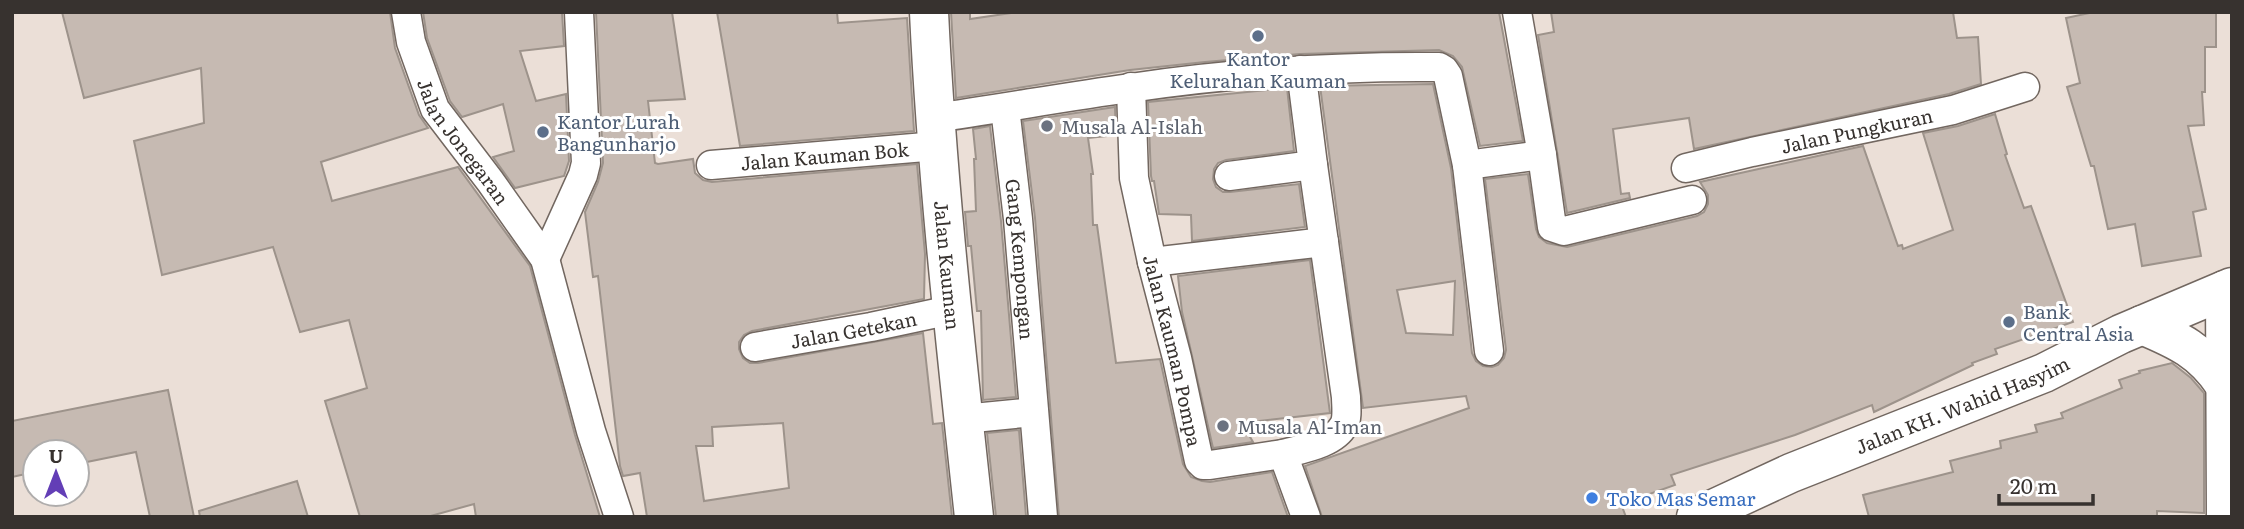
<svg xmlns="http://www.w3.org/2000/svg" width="2244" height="529" viewBox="0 0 2244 529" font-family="Literata,serif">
<rect width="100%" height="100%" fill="#ebdfd7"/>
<!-- building -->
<g fill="#c6bab2" stroke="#9d938b" stroke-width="2" fill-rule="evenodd">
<path d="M62 12H390L395 48 419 115 428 128 321 162 332 201 458 167 530 266 575 435 600 517H476L474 504 427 517H360L325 401 367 388 349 320 300 332 273 247 162 275 134 141 204 123 201 68 84 98Z"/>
<path d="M423 12H562L564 46 520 51 536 101 566 94 569 161 564 176 515 188 493 157 514 151 503 104 462 117 450 101 427 38Z"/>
<path d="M596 12H672L685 99 648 101 655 163 658 164 693 159 695 173 703 180 712 182 917 164 925 254 924 299 752 331 744 335 739 342V349L743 358 750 363H758L923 333 933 424 942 423 952 517H647L640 473 623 476 620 466 598 276 593 277 585 212 598 182 603 163ZM783 423 789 488 704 501 696 446H713L712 427Z"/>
<path d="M717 12H837L838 23 907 18 914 131 740 146Z"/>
<path d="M951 12H970V19L1018 12H1499L1523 141 1480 146 1462 67 1453 56 1439 50 1300 54 1205 62 1130 70 956 98Z"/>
<path d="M1551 12H1953L1957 38 1978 37 1981 84 1949 94 1694 149 1689 118 1613 129 1621 194 1629 193 1630 198 1567 213 1538 35 1554 32Z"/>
<path d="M2094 12H2216V47H2205V92H2202L2204 125 2188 126 2206 209 2193 212 2201 256 2142 266 2135 224 2108 229 2094 166H2091L2067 87 2080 83 2066 18Z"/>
<path d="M1433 84 1451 168 1472 353 1476 361 1483 366 1492 367 1498 365 1504 358 1506 350 1485 179 1528 174 1536 229 1539 237 1547 243 1567 247 1697 216 1704 212 1708 204V195L1700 182 1863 146 1898 246 1902 245 1903 249 1953 230 1923 133 1958 126 1995 114 2007 154 2005 155 2024 208 2031 206 2073 322 1995 349 1997 354 1972 363 1973 365 1874 412 1872 405 1795 435 1671 475 1675 485 1621 504 1626 517H1322L1305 466 1469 408 1466 396 1363 408 1320 86ZM1455 281 1453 335 1406 333 1397 290Z"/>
<path d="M1287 88 1294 151 1226 160 1218 163 1214 169 1213 179 1216 187 1223 192H1230L1299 184 1305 227 1192 241 1191 215 1159 214 1154 181H1152L1151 176 1148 102Z"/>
<path d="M1115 107 1116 135 1088 138 1093 174H1091L1093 225H1097L1116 363 1160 359 1183 464 1191 477 1202 481 1210 482 1272 472 1288 517H1059L1035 218 1023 121Z"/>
<path d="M990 126 1001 221 1016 397 983 400 981 311H977L971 246H968L965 212 976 211 974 159H976L973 129Z"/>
<path d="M1310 260 1330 413 1242 423 1253 442 1213 448 1182 312 1178 276Z"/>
<path d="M2172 363 2191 378 2204 393V513L2157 511V517H1869L1863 495 1953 472 1950 461 2001 448 2000 441 2037 432 2035 425 2063 418 2061 413 2122 388 2119 380 2140 373 2139 371Z"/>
<path d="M168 390 194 517H150L136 452 77 464V452H35V472L12 477V421Z"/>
<path d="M1019 430 1026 516 996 517 987 433Z"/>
<path d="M297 481 308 517H200L199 511Z"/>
</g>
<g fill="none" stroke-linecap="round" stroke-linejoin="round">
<!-- street casing -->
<g stroke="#726760" stroke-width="31">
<g id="street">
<path id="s1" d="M406 12 411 42 435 109 490 181 545 259 591 431 619 517"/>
<path d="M1517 12 1542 155 1552 227 1564 231 1692 200"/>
<path id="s2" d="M1131 87 1134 178 1152 262 1177 358 1199 461 1203 465H1210L1283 454 1306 517"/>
<path id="s3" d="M1005 108 1018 219 1043 517"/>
<path d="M934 118C999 109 1064 97 1130 88 1232 73 1336 66 1439 67L1444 70 1448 76 1467 165 1542 155"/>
<path id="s4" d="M711 165 937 146"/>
<path d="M1467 165 1489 351"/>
<path id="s5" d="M1686 168 1752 152 1953 110 2025 87"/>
<path d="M1229 176 1313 165 1301 70"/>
<path d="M545 259 583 175 586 163 579 12"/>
<path d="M1152 262 1324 242"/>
<path id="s6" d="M755 347 871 327 951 310"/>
<path d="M963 419 1034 412"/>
<path d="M1283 454C1301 449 1334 444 1344 425 1348 417 1346 405 1346 397L1313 165"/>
</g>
</g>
<!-- secondary casing -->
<g stroke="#726760" stroke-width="41">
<g id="secondary">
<path id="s7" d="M929 12C937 181 956 349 974 517"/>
<path d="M2225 290 2226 517"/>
<path d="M2142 325C2178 340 2202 351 2224 384"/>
<path id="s8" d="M1696 517 1791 473 2044 373 2121 334 2232 287"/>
</g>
</g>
<!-- street -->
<use href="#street" stroke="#fff" stroke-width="28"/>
<!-- secondary -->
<use href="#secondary" stroke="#fff" stroke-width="38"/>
</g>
<!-- markers -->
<g fill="#5c6f8a" stroke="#fff" stroke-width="2.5">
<circle cx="1258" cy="36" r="7"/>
<circle cx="543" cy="132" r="7"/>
<circle cx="2009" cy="322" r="7"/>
</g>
<g fill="#6b7280" stroke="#fff" stroke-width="2.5">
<circle cx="1047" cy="126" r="7"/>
<circle cx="1223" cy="426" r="7"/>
</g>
<circle fill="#3f7fe0" stroke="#fff" stroke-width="2.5" cx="1592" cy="498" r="7"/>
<g text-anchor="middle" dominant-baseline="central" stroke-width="6" stroke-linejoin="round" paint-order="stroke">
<!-- service labels -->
<g font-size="19" fill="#4e5e75" stroke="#fff" text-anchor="start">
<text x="1258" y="58" text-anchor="middle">Kantor<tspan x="1258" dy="22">Kelurahan Kauman</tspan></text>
<text x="557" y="121">Kantor Lurah<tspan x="557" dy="22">Bangunharjo</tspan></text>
<text x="2023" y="311">Bank<tspan x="2023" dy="22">Central Asia</tspan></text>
</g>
<!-- worship labels -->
<g font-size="19" fill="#5b616d" stroke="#fff" text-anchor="start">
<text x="1061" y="126">Musala Al-Islah</text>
<text x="1237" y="426">Musala Al-Iman</text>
</g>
<!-- street labels -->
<g font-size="19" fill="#37322f" stroke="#fff">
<text stroke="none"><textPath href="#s5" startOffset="175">Jalan Pungkuran</textPath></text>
<text stroke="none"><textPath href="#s1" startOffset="144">Jalan Jonegaran</textPath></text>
<text stroke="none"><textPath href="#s4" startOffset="114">Jalan Kauman Bok</textPath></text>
<text stroke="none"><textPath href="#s3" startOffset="152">Gang Kempongan</textPath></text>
<text stroke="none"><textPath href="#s7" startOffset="254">Jalan Kauman</textPath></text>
<text stroke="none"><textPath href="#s6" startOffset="100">Jalan Getekan</textPath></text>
<text stroke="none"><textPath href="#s2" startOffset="268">Jalan Kauman Pompa</textPath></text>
<text stroke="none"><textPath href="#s8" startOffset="289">Jalan KH. Wahid Hasyim</textPath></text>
</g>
<!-- shop labels -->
<g font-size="19" fill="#366cbe" stroke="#fff" text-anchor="start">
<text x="1606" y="498">Toko Mas Semar</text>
</g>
</g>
<!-- border -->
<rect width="2244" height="529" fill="none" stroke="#37322f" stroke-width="28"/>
<!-- north arrow -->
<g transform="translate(56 473)"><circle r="33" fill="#ffffff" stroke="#afadac" stroke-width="2"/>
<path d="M0-5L12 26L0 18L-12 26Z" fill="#633eb6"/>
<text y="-10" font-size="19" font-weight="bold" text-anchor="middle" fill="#37322f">U</text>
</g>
<!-- scale -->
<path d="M1999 494v10h94v-10" fill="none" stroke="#37322f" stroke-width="3.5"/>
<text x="2010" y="494" font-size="21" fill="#37322f" stroke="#ffffff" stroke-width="5" paint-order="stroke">20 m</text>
</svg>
